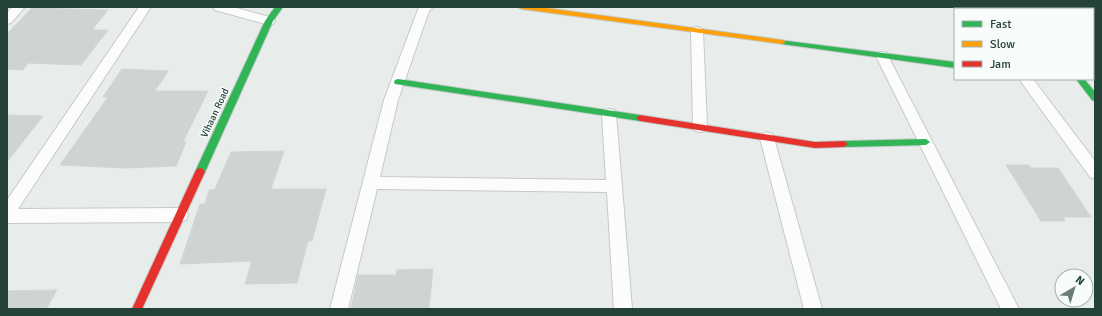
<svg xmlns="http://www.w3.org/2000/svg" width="1102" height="316" viewBox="0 0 1102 316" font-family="Signika,sans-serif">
<rect width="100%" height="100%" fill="#e8edeb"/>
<!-- building -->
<g fill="#cfd4d2" stroke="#d1d6d4">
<path d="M32 8 108 10 92 30H108L81 65 28 63 23 70 7 69V34Z"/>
<path d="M122 69 168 71 155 91H208L183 142H186L176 166 125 168 60 165 108 97H103Z"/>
<path d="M7 115 43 116 7 162Z"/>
<path d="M284 151 271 189H326L312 241H308L297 283 245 284 252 261 180 264 200 204H205L209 190 215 189 231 152Z"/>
<path d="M1006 165H1029L1031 168H1058L1091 217H1063L1065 221H1041Z"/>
<path d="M433 269 429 309H351L358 275H396L397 270Z"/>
<path d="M57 290 46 309H7V291Z"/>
</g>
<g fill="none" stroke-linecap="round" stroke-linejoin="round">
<!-- street casing -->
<g stroke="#c5cac8" stroke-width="2">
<g id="street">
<path d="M12 7H25L11 23 7 24V13Z"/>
<path d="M139 7H151L18 209 180 208 186 210 188 215 186 220 180 222 7 223V200Z"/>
<path d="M213 7H233L273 18 275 21 273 24 269 25 215 10Z"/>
<path d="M419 7H433L429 11 398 100 380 177 606 180 602 114 604 110 609 109 614 110 616 114 632 309H614L607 192 377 189 348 309H330L384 100Z"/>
<path d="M697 27 701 28 703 31 707 127 705 131 700 132 695 131 693 127 691 31 693 28Z"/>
<path d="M882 52 887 53 888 56 1019 309H1001L876 56 877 53Z"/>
<path d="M1019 79H1033L1095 161V179L1090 177Z"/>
<path d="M767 132 772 134 774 138 822 309H804L760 138 762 134Z"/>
</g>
</g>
<!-- fast casing -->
<g stroke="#c3cbc8" stroke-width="2">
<g id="fast">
<path d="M275 7H283L273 21 205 172 203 175H197L195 172 265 21Z"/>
<path d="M779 40 955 62V68L782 44 778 42Z"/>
<path d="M398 79 640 115 644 118 640 121 395 84 394 82 395 80Z"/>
<path d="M1076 79H1084L1095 92V101L1092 100Z"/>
<path d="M926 139 930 142 926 145 844 147 840 144 844 141Z"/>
</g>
</g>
<!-- slow casing -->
<g stroke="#c3cbc8" stroke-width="2">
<g id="slow">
<path d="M518 7H539L782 40 786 42 782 44 522 9Z"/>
<path d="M983 7H993L996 9H986Z"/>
<path d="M1018 7H1026L1028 9H1020Z"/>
<path d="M1035 7H1043L1044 9H1036Z"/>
</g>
</g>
<!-- jam casing -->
<g stroke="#c3cbc8" stroke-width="2">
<g id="jam">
<path d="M1068 7H1091L1094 9H1071Z"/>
<path d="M640 115 815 142 844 141 848 144 844 147 815 148 640 121 636 118Z"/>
<path d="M200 168 203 169 205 172 142 309H132L195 172 197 169Z"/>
</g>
</g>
<!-- street -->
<use href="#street" fill="#fcfcfc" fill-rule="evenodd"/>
<!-- fast -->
<use href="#fast" fill="#30b455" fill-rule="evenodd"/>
<!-- slow -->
<use href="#slow" fill="#ff9f0a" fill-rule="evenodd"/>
<!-- jam -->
<use href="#jam" fill="#e5322d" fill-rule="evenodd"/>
</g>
<g text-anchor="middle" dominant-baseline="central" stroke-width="3" stroke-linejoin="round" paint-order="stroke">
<!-- street labels -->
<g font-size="10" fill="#24423a" stroke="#f7fbf9">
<text transform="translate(215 113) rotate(-65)">Vihaan Road</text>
</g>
</g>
<!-- border -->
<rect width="1102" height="316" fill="none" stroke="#24423a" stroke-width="16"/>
<!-- legend -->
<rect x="954" y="8" width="140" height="72" fill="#f7fbf9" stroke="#a3b1ad"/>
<rect x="962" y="21" width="20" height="6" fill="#30b455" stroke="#a3b1ad"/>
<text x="990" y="28" font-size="12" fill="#24423a">Fast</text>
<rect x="962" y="41" width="20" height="6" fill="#ff9f0a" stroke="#a3b1ad"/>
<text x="990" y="48" font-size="12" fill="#24423a">Slow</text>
<rect x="962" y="61" width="20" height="6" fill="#e5322d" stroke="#a3b1ad"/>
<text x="990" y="68" font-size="12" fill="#24423a">Jam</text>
<!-- north arrow -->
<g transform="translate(1074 288) rotate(38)"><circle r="19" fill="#f7fbf9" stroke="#a3b1ad"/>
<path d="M0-3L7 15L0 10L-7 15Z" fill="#697e78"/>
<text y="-6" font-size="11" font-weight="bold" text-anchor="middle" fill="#24423a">N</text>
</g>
</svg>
